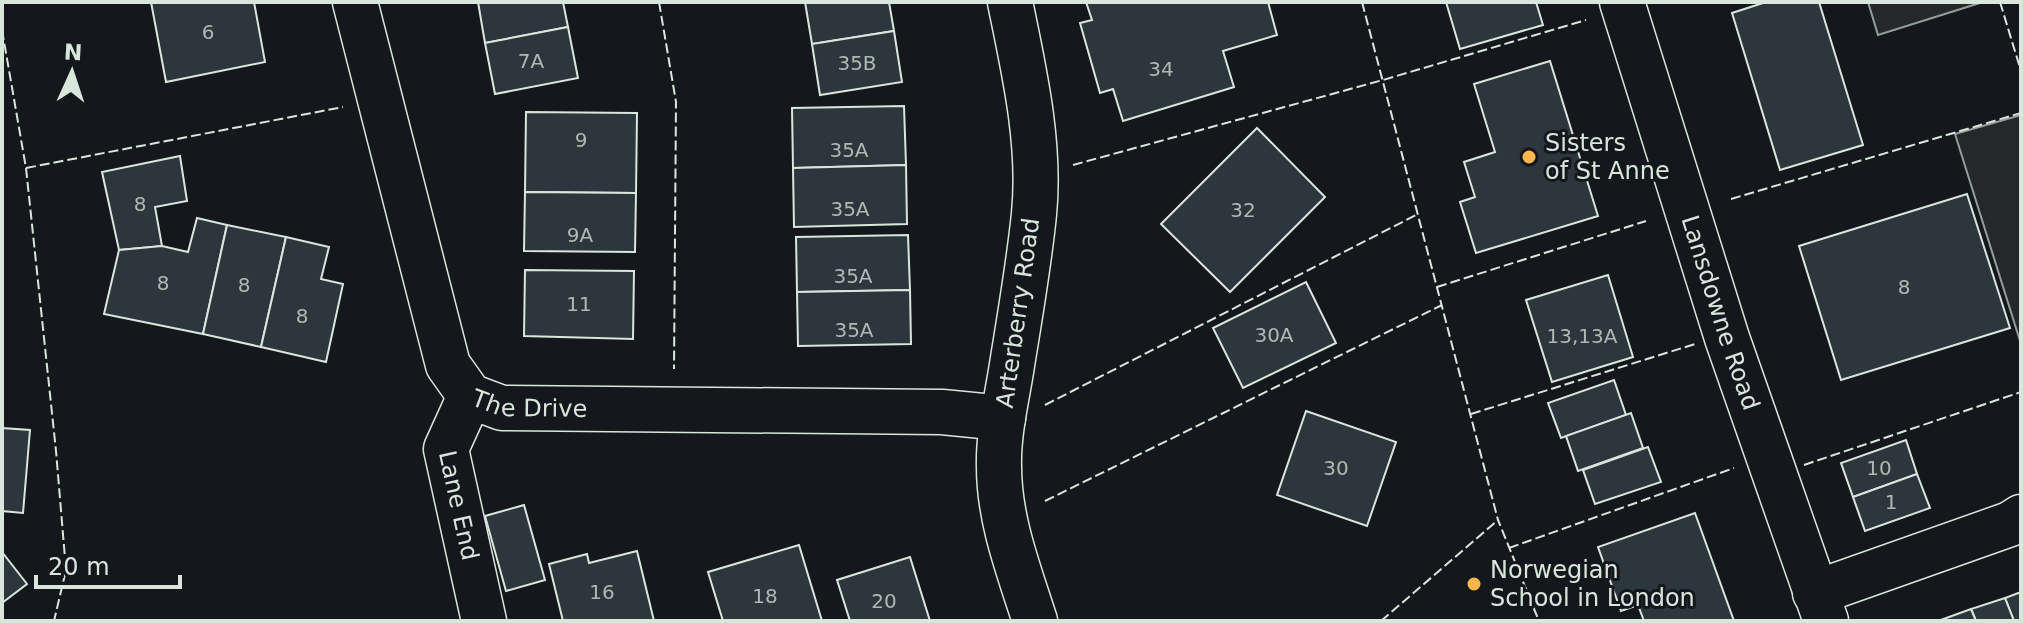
<svg xmlns="http://www.w3.org/2000/svg" width="2023" height="623" viewBox="0 0 2023 623" font-family="'DejaVu Sans',sans-serif">
<rect width="100%" height="100%" fill="#14181c"/>
<!-- parking -->
<g fill="#24282b" stroke="#939e99" stroke-width="2">
<path d="M1868 2H1983L1878 35Z"/>
<path d="M2021 115V344L1955 134Z"/>
</g>
<!-- building -->
<g fill="#2c363c" stroke="#d8e6dc" stroke-width="2">
<path d="M151 2H254L265 62 166 82Z"/>
<path d="M478 2H563L568 27 485 43Z"/>
<path d="M805 2H889L894 31 812 44Z"/>
<path d="M1086 2H1268L1277 35 1223 51 1234 87 1123 121 1113 89 1100 93 1080 23 1092 20Z"/>
<path d="M1446 2H1536L1543 25 1460 49Z"/>
<path d="M1766 2H1819L1863 145 1780 170 1732 13Z"/>
<path d="M568 27 578 78 495 94 485 43Z"/>
<path d="M894 31 902 82 820 95 812 44Z"/>
<path d="M1550 61 1598 216 1476 253 1460 202 1475 197 1464 162 1495 152 1474 84Z"/>
<path d="M904 106 906 165 793 168 792 108Z"/>
<path d="M526 112 637 113 636 193 525 192Z"/>
<path d="M1257 128 1325 197 1230 292 1161 224Z"/>
<path d="M180 156 187 201 155 207 162 246 119 250 102 172Z"/>
<path d="M906 165 907 224 794 227 793 168Z"/>
<path d="M525 192 636 193 635 252 524 251Z"/>
<path d="M1967 194 2010 328 1841 380 1799 246Z"/>
<path d="M197 218 227 225 203 334 104 314 119 250 162 246 188 252Z"/>
<path d="M227 225 286 237 261 347 203 334Z"/>
<path d="M908 235 910 290 797 292 796 237Z"/>
<path d="M286 237 329 247 321 279 343 284 326 362 261 347Z"/>
<path d="M525 270 634 271 633 339 524 336Z"/>
<path d="M1608 275 1633 357 1552 382 1526 300Z"/>
<path d="M1306 282 1336 343 1243 388 1213 328Z"/>
<path d="M910 290 911 344 798 346 797 292Z"/>
<path d="M1614 380 1626 415 1561 438 1548 403Z"/>
<path d="M1306 411 1396 442 1367 526 1277 495Z"/>
<path d="M1631 413 1643 448 1578 471 1566 436Z"/>
<path d="M2 428 30 430 23 513 2 511Z"/>
<path d="M1906 440 1917 474 1853 497 1841 463Z"/>
<path d="M1648 447 1661 482 1595 504 1583 470Z"/>
<path d="M1917 474 1930 508 1865 531 1853 497Z"/>
<path d="M524 505 545 580 506 591 485 516Z"/>
<path d="M1695 513 1734 621H1644L1638 605 1621 611 1598 547Z"/>
<path d="M799 545 822 621H723L708 572Z"/>
<path d="M637 551 654 621H563L549 564 587 554 589 563Z"/>
<path d="M2 552 27 584 2 603Z"/>
<path d="M910 557 930 621H850L837 580Z"/>
<path d="M2021 592V621H2014L2005 598Z"/>
<path d="M2005 598 2014 621H1976L1971 609Z"/>
<path d="M1971 609 1976 621H1938Z"/>
</g>
<g fill="none" stroke-linecap="round" stroke-linejoin="round">
<!-- minor casing -->
<g stroke="#d8e6dc" stroke-width="47">
<g id="minor">
<path id="s1" d="M355 2 448 365 470 396 502 408 942 412 1003 418"/>
<path d="M1010 2C1024 70 1041 144 1034 214 1029 264 1020 315 1012 365 1007 398 998 433 999 467 999 520 1019 571 1035 621"/>
<path id="s2" d="M1622 2 1727 338 1826 621"/>
<path id="s3" d="M470 396 446 449 484 621"/>
<path d="M1815 593 2010 524 2021 517"/>
</g>
</g>
<!-- minor -->
<use href="#minor" stroke="#14181c" stroke-width="44"/>
<!-- fence -->
<g stroke="#d8e6dc" stroke-width="2" stroke-dasharray="10 4" stroke-linecap="butt">
<path d="M659 2 676 102 674 369"/>
<path d="M1362 2 1498 520 1539 621"/>
<path d="M2000 2 2021 71"/>
<path d="M2 30 26 168 56 451 66 570 54 621"/>
<path d="M1073 165 1383 80 1586 20"/>
<path d="M26 168 343 107"/>
<path d="M1731 199 2021 113"/>
<path d="M1437 287 1646 221"/>
<path d="M1045 405 1418 214"/>
<path d="M1471 414 1695 344"/>
<path d="M1804 465 2021 392"/>
<path d="M1045 501 1442 305"/>
<path d="M1509 548 1734 468"/>
<path d="M1381 621 1498 520"/>
</g>
</g>
<!-- markers -->
<g fill="#ffb74d" stroke="#14181c" stroke-width="3">
<circle cx="1529" cy="157" r="8"/>
<circle cx="1474" cy="584" r="8"/>
</g>
<g text-anchor="middle" dominant-baseline="central" stroke-width="6" stroke-linejoin="round" paint-order="stroke">
<!-- number labels -->
<g font-size="20" fill="#adbab4">
<text x="208" y="32">6</text>
<text x="531" y="61">7A</text>
<text x="857" y="63">35B</text>
<text x="1161" y="69">34</text>
<text x="581" y="140">9</text>
<text x="849" y="150">35A</text>
<text x="140" y="204">8</text>
<text x="850" y="209">35A</text>
<text x="1243" y="210">32</text>
<text x="580" y="235">9A</text>
<text x="853" y="276">35A</text>
<text x="163" y="283">8</text>
<text x="244" y="285">8</text>
<text x="1904" y="287">8</text>
<text x="579" y="304">11</text>
<text x="302" y="316">8</text>
<text x="854" y="330">35A</text>
<text x="1274" y="335">30A</text>
<text x="1582" y="336">13,13A</text>
<text x="1336" y="468">30</text>
<text x="1879" y="468">10</text>
<text x="1891" y="502">1</text>
<text x="602" y="592">16</text>
<text x="765" y="596">18</text>
<text x="884" y="601">20</text>
</g>
<!-- poi labels -->
<g font-size="24" fill="#d8e6dc" stroke="#14181c" text-anchor="start">
<text x="1545" y="143">Sisters<tspan x="1545" dy="28">of St Anne</tspan></text>
<text x="1490" y="570">Norwegian<tspan x="1490" dy="28">School in London</tspan></text>
</g>
<!-- street labels -->
<g font-size="24" fill="#d8e6dc" stroke="#14181c">
<text transform="translate(1018 313) rotate(-82)">Arterberry Road</text>
<text stroke="none"><textPath href="#s2" startOffset="326">Lansdowne Road</textPath></text>
<text stroke="none"><textPath href="#s1" startOffset="474">The Drive</textPath></text>
<text stroke="none"><textPath href="#s3" startOffset="116">Lane End</textPath></text>
</g>
</g>
<!-- border -->
<rect width="2023" height="623" fill="none" stroke="#d8e6dc" stroke-width="8"/>
<!-- north arrow -->
<g transform="translate(72 72) rotate(3)" stroke="#14181c" stroke-width="6" paint-order="stroke">
<path d="M0-6L14 30L0 20L-14 30Z" fill="#d8e6dc"/>
<text y="-12" font-size="22" font-weight="bold" text-anchor="middle" fill="#d8e6dc">N</text>
</g>
<!-- scale -->
<path d="M36 575v12h144v-12" fill="none" stroke="#d8e6dc" stroke-width="4"/>
<text x="48" y="575" font-size="24" fill="#d8e6dc" stroke="#14181c" stroke-width="6" paint-order="stroke">20 m</text>
</svg>
